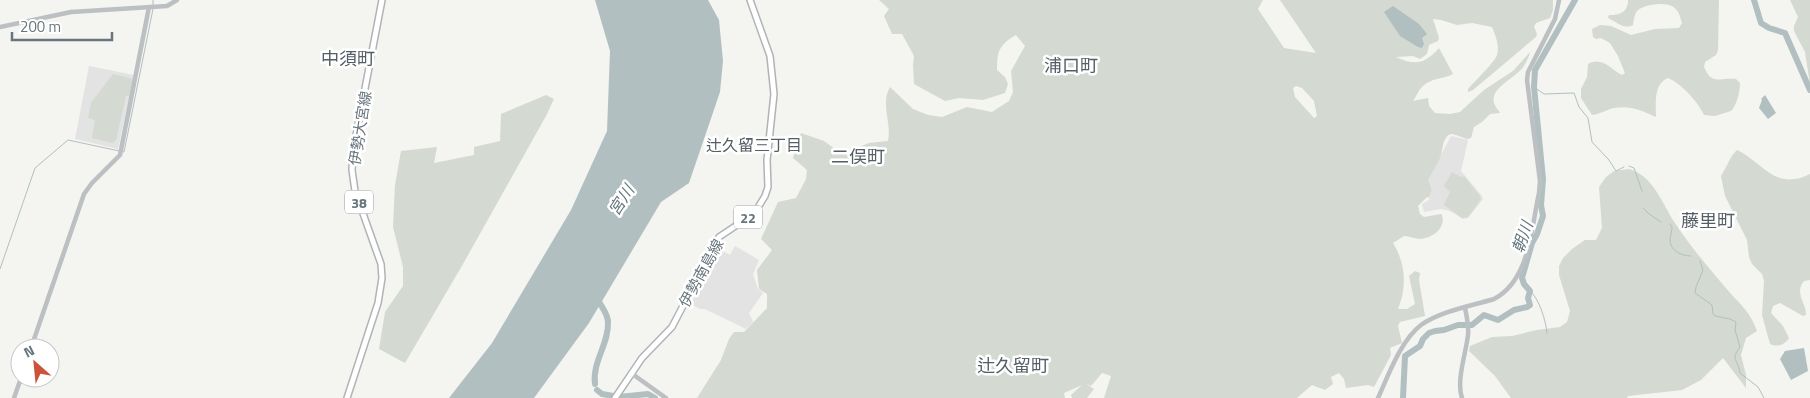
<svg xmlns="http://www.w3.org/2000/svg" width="1810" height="398" viewBox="0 0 1810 398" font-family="'Titillium Web','Noto Sans JP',sans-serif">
<rect width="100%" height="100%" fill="#f4f4f1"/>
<!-- built -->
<g fill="#e2e3e2">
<path d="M89 66 134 75 118 149 75 139Z"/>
<path d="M1451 136 1468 140 1461 171 1482 196 1483 199 1468 218 1463 219 1450 211 1441 209 1424 212 1422 204 1429 200 1432 190 1428 180Z"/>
<path d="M735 246 759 260 753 274 758 289 763 293 749 313 753 322 746 329 705 309H700L687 302 717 248 730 255Z"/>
</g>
<!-- green -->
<g fill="#d4d9d1" fill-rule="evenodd">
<path d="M879 0H1263L1258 9 1284 48 1316 53 1280 0H1553V10L1550 18 1536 23 1534 27 1537 34 1536 37 1473 90 1468 92V89C1474 82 1495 62 1497 55 1500 46 1495 34 1492 27L1472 23 1457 25 1441 20 1433 19 1439 38 1438 41 1429 45 1427 54 1420 59 1413 56 1396 57C1415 66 1425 64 1439 48L1453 74C1443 79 1430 78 1422 87 1418 91 1416 97 1413 101L1428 98 1429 106 1435 113 1450 114 1460 112 1484 90 1513 71 1530 52C1529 57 1526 63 1523 67 1516 78 1490 87 1494 103 1495 107 1498 109 1500 113L1490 114 1482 122 1474 127 1471 138 1467 139C1463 138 1455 134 1452 134 1442 135 1443 152 1440 158 1436 166 1432 173 1428 180L1432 190 1429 198 1427 197 1418 206 1420 214 1424 217 1441 214 1442 215C1446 228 1433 238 1420 239 1415 239 1409 236 1404 236L1393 243C1406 264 1407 287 1398 309H1407L1415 304 1409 276 1415 271 1420 273 1419 280 1425 316 1400 322 1398 326 1402 343 1390 348 1391 355 1374 387 1368 385 1346 388 1344 379 1339 373 1331 377 1333 384 1325 390 1312 385 1297 398H1104L1111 376 1102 373 1091 386 1086 384 1094 389 1087 398H1072L1071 395 1082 385 1064 393 1065 398H697L721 360 729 339 734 332H744L767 308V294L759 289 757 270 772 250 761 239 778 202 796 198 806 179 807 170 793 158 801 133 824 141 842 154 869 143 888 141C892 122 880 105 890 87L913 109 928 115 942 117 967 107 992 112 1009 101 1013 92 1011 71 1025 46 1016 35C999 45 997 51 997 70L1005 77 1008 84 1005 93 983 100 959 98 945 101 914 84 913 65 914 56 902 34H892L884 16 889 9ZM1296 86 1302 88 1314 101 1317 116 1314 118 1295 97 1293 88Z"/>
<path d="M1628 0H1719L1718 50 1716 55 1705 62 1704 67C1712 86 1720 77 1736 79L1740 83C1740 92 1737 104 1731 111L1715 116 1704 115C1698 102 1682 84 1668 78 1653 84 1656 104 1656 117 1643 111 1630 105 1614 108 1606 110 1600 114 1592 115L1581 98V89L1587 77 1588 64C1603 56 1611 70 1622 75L1625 73 1618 56 1610 43 1601 38 1596 39 1593 37 1592 29 1600 25 1611 26 1631 35 1655 29 1679 28 1682 23C1680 17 1679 10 1672 6 1665 2 1645 4 1638 10 1634 14 1634 20 1633 25 1624 30 1617 22 1608 18L1609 15C1619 15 1628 13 1628 0Z"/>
<path d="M1790 0H1810V84L1805 52 1794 31V26L1798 17Z"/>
<path d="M113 74 133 79 129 96H126L116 140 112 143 92 138 95 120 88 118 91 103Z"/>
<path d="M546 95 554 99 546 116 463 264 405 363 379 349 385 312 403 286V267L393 227 395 185 401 151 437 147 434 163 474 155V147L500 141 501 114Z"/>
<path d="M1737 150C1758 159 1770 183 1795 179 1800 179 1805 176 1810 174V280L1804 281C1794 293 1806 302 1806 315L1803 316 1780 303 1773 306 1771 313 1783 326 1789 338C1785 344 1778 348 1770 344L1762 315 1764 281 1762 274 1752 264 1749 257 1747 240 1725 196 1721 176C1727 167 1730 156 1737 150Z"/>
<path d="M1629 169C1654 176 1662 204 1675 223 1690 246 1708 267 1725 287 1739 304 1749 309 1757 331L1746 338 1741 355 1746 375V388L1723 358 1701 380 1682 390 1628 396 1627 398H1511L1495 376 1469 351 1470 346 1492 337 1512 336 1537 330 1560 327 1567 322 1570 311 1559 275V266L1563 258 1572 249 1585 240H1596L1602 228 1599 187 1606 177 1614 171Z"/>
<path d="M1452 172 1461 177 1464 176 1480 196 1481 199 1468 217 1462 218 1444 205 1450 192 1444 186Z"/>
</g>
<!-- water -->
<g fill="#b2bfc1">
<path d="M595 0H708L719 20 723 61 720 92 689 183 661 202 589 323 534 398H449L492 343 571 210 607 131 610 51Z"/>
<path d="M1393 6 1419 24 1427 34 1422 38 1424 44 1422 48 1418 47 1400 36 1384 12Z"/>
<path d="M1765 95 1776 113 1768 119 1759 108 1762 100 1761 99Z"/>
<path d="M1804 348 1808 371 1791 380 1780 359 1785 351Z"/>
</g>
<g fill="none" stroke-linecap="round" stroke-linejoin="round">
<!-- stream -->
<g stroke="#b2bfc1" stroke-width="1">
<path d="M153 0V5"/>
<path d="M1534 87 1544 94 1574 93 1579 107 1588 118 1592 142 1609 160 1616 171 1624 167"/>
<path d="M1629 166 1634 168 1642 191"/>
<path d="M1643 208 1649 214 1661 222"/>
<path d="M1670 224 1672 227C1672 232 1670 236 1670 240 1670 251 1682 256 1691 256"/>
<path d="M1700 261 1703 270 1696 287 1695 293 1712 305 1713 314 1715 316 1730 319 1736 322 1735 330 1740 347C1730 360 1738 359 1740 373L1758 387 1764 398"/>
<path d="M0 269 35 168 68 140 124 152 153 9"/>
<path d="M1530 291C1539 298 1546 321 1547 333"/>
</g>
<!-- river -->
<g stroke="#b2bfc1" stroke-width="6">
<path d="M1754 0 1761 23 1769 28 1785 33 1810 90"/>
<path d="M595 384C592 362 609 344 608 322 608 313 600 306 597 297"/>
<path d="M597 390 602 394 613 396"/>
<path d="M619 397 648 394 655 398"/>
<path d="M1403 398 1405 356 1420 346 1423 339 1429 333 1435 331 1444 330 1458 325H1472L1484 315 1498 320 1514 310 1527 307 1530 305 1528 298 1530 291 1524 284 1522 278 1532 243 1537 234 1543 216 1541 205 1543 179 1534 87 1535 70 1575 0"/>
</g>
<!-- primary casing -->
<g stroke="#b0b4b7" stroke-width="8">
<g id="primary">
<path d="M347 398 378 303 382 278 381 264 355 191 352 170 353 151 382 0"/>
<path d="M615 398 642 358 672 327 719 237 746 219 757 209 765 196 768 187 767 160 774 94 770 56 750 0"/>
</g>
</g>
<!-- tertiary -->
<g stroke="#bcc0c2" stroke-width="4.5">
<path d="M0 27 71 12 167 6 177 0"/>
<path d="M31 348 84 194 92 183 120 155 149 7"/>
<path d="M631 373 666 398"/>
<path d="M14 398 21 378"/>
<path d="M1378 398C1388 376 1401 340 1421 325 1441 311 1471 306 1494 299 1530 280 1531 229 1539 193L1540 181 1527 80 1528 72 1555 19 1559 0"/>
<path d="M1462 398C1456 381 1466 353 1468 335 1469 326 1467 317 1465 308"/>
</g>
<!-- primary -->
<use href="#primary" stroke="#fff" stroke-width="5"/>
</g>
<g text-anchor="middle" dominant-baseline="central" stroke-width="5" stroke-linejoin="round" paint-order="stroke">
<!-- shield labels -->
<g fill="#fff" stroke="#959fa5" stroke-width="1">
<rect x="345" y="190.5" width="28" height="23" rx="4"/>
<rect x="734" y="205.5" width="28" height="23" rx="4"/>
</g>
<g font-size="14" font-weight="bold" fill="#67767e">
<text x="359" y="202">38</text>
<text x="748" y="217">22</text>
</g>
<!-- street labels -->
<g font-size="15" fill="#67767e" stroke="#fff">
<text transform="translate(360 128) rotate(-81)">伊勢大宮線</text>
<text transform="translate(701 273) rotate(-61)">伊勢南島線</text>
</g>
<!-- neighbourhood labels -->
<g font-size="16" fill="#545e65" stroke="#fff">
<text x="754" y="145">辻久留三丁目</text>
</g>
<!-- water labels -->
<g font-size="16" font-style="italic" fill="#63777b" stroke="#fff">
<text transform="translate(621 200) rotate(-57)">宮川</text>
<text transform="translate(1522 237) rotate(-71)">朝川</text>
</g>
<!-- quarter labels -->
<g font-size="18" fill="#545e65" stroke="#fff">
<text x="348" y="58">中須町</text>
<text x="1071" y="65">浦口町</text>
<text x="858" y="156">二俣町</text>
<text x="1708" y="220">藤里町</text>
<text x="1013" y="365">辻久留町</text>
</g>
</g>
<!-- north arrow -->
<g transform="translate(35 363) rotate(333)"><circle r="24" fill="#ffffff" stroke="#c2c8cb"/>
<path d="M0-4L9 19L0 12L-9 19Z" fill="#cc533a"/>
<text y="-8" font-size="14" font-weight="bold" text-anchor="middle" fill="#67767e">N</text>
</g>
<!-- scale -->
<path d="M12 32v8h100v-8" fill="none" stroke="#67767e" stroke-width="2.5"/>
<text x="20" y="32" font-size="15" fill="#67767e" stroke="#ffffff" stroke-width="4" paint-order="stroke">200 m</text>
</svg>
